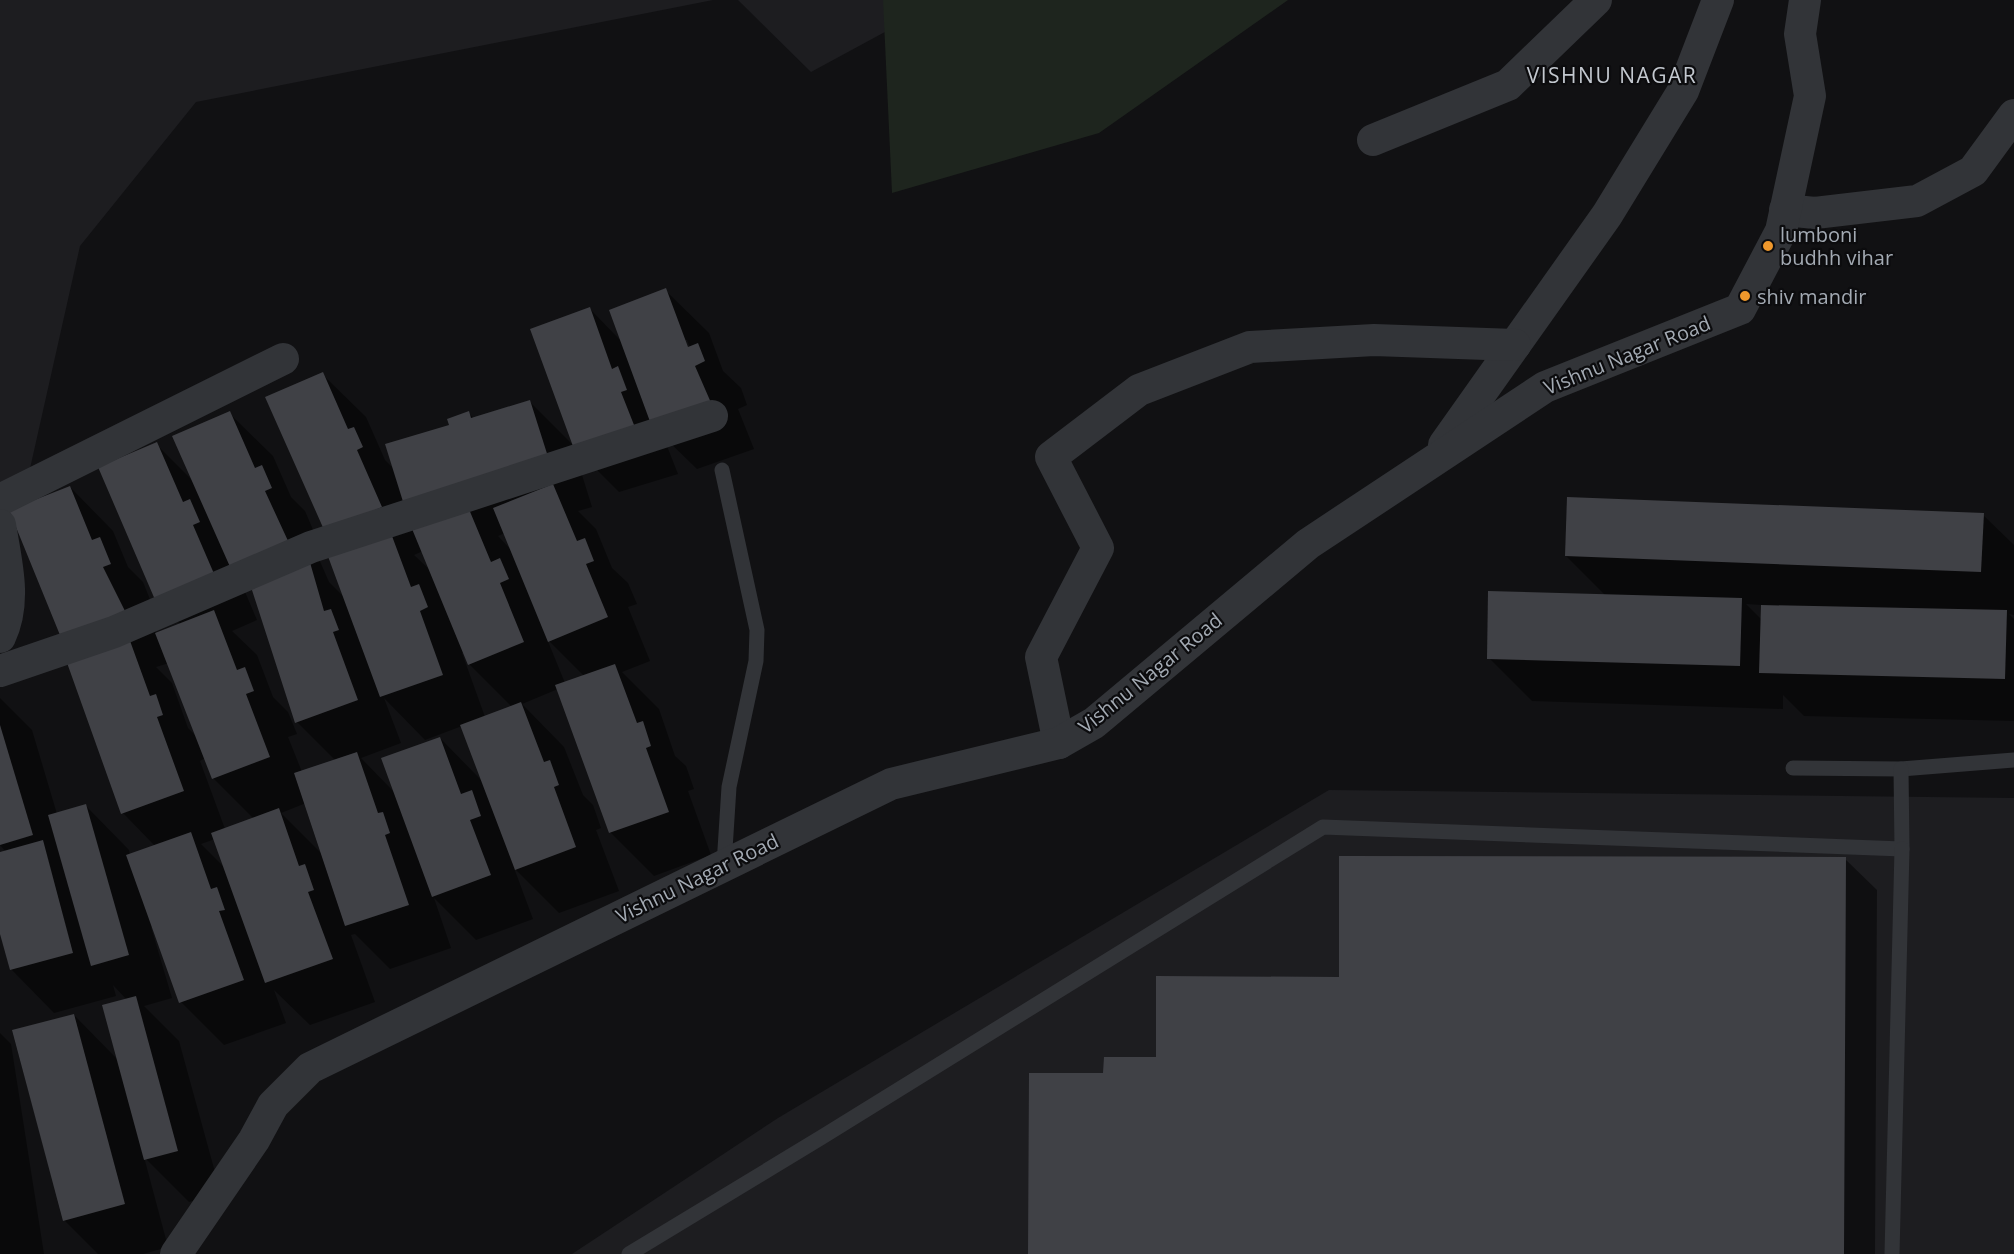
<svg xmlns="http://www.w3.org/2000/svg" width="2014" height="1254" viewBox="0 0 2014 1254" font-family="'Open Sans',sans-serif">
<rect width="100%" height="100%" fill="#111113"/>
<!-- built -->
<g fill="#1d1d20">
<path d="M0 0H713L196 102 80 246 18 522 0 587Z"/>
<path d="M738 0H899L907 20 811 72Z"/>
<path d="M1329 790 2014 798V1254H572L778 1118Z"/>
</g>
<!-- green -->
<path fill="#1e251e" d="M883 0H1288L1099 133 892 193Z"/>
<!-- shadow -->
<g fill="#0007" fill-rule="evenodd">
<path d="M665 290 709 333 723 371 741 388 747 405 738 409 754 449 697 469 663 436 678 474 619 492 573 446 592 507 578 511 596 529 612 568 628 583 637 604 628 607 650 661 622 672 659 709 675 756 686 766 694 789 688 791 711 855 654 876 610 832 558 689 522 704 564 747 583 795 593 805 601 828 596 830 619 891 559 913 514 868 533 919 476 940 434 898 451 948 390 969 355 934 351 935 375 1002 310 1025 274 990 286 1023 224 1045 181 1002 154 926 151 927 172 998 144 1006 179 1041 221 1194 189 1202 144 1157 168 1247 143 1254H98L64 1220 74 1015 118 1060 127 1000 113 985 116 996 54 1013 11 969 0 928V853L6 852 0 845V698L32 730 57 814 86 806 129 850 130 855 155 846 123 813 70 487 113 531 128 567 143 582 153 607 145 610 157 634 181 625 157 601 156 444 193 481 229 413 273 456 291 497 305 511 314 532 308 534 329 582 346 599 322 374 366 417 385 460 394 469 468 413 474 418 529 401 575 447 590 309 622 342ZM684 340H687L692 353 689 354ZM505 533 512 551 498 536ZM423 551 431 571 414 555ZM237 573 254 589 297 722 336 761 302 772 288 737 297 734 288 712 273 697 257 655 232 631 257 620ZM547 639 584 676 565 683ZM464 652 469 664 512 707 485 717 462 653ZM169 663 197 737 188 728 172 683 156 667ZM384 698 425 740 462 726 483 782 440 738 394 792 361 758 401 743ZM205 758 213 778 254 819 225 829 200 761ZM306 803 323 855 281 813ZM215 839 226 869 201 844Z"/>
<path d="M1983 515 2014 545V615L2009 614 2014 619V721L1804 716 1783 695V709L1532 701 1489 658 1606 596 1566 556ZM1746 604 1762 605V620Z"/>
<path d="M1845 859 1877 890 1875 1254H1030L1105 1074 1157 1059 1341 978Z"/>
<path d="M0 1033 11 1044 44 1254H0Z"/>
</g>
<!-- building -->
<g fill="#404146">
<path d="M666 288 688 347 698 343 705 361 695 366 712 405 652 427 609 310Z"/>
<path d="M590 307 612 369 618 366 627 390 621 392 636 430 574 449 530 329Z"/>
<path d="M323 372 348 429 354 427 363 447 357 450 382 507 325 532 265 397Z"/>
<path d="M530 400 550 463 405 508 385 444 449 425 447 419 469 411 471 418Z"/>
<path d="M230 411 255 468 262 465 272 488 265 491 289 543 231 569 172 436Z"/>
<path d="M157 442 183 502 190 499 200 522 193 525 215 576 156 602 98 467Z"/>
<path d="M553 484 577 541 585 538 594 561 586 564 608 617 548 642 493 508Z"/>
<path d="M70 486 92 540 100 537 111 564 103 567 129 619 62 640 9 510Z"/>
<path d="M1567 497 1984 513 1981 572 1565 556Z"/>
<path d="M466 502 491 562 500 558 509 579 500 583 524 642 468 665 410 524Z"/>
<path d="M389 528 411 587 419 584 428 607 420 611 443 675 380 697 326 551Z"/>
<path d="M309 559 324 611 331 609 339 630 333 632 358 700 295 723 251 587Z"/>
<path d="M1488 591 1742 598 1740 666 1487 659Z"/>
<path d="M1761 605 2007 610 2005 679 1759 673Z"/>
<path d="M214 610 237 670 245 667 254 691 246 694 270 757 212 779 155 633Z"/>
<path d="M129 638 150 696 156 694 163 715 157 717 184 791 121 814 66 660Z"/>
<path d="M615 664 637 723 643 721 651 746 646 748 669 812 609 833 555 685Z"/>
<path d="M521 702 544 762 550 760 559 785 554 787 576 847 515 870 460 725Z"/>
<path d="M0 725 33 835 0 845Z"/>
<path d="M440 737 461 794 472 790 481 816 470 820 491 875 432 897 381 758Z"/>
<path d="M357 752 378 813 383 812 390 833 385 835 409 905 345 926 294 773Z"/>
<path d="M86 804 129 955 91 966 48 815Z"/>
<path d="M279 808 299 866 305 864 314 890 308 892 333 959 265 983 211 833Z"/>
<path d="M191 832 211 889 217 887 225 910 219 911 244 980 179 1003 126 855Z"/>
<path d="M43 840 73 953 10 970 0 934V852Z"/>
<path d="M1339 856 1846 857 1844 1254H1028L1029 1073H1103L1104 1057H1156V976L1339 977Z"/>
<path d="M136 996 178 1151 144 1160 102 1005Z"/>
<path d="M74 1014 125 1204 63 1221 12 1030Z"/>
</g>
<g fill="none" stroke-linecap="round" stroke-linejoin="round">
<!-- service -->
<g stroke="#323438" stroke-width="15">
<path d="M722 470 757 630 756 661 729 787 724 865"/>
<path d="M1793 768 1901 769 2014 760"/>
<path d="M629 1254 822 1137 1323 827 1902 849 1901 769"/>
<path d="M1892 1254 1902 849"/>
</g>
<!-- minor -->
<g stroke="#323438" stroke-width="32">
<path d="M1373 140 1508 85 1596 0"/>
<path d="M1785 210 1815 213 1917 201 1973 171 2014 115"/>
<path d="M1444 445 1607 215 1683 91 1718 0"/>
<path d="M0 500 283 359"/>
<path d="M0 525C6 561 17 602 0 637"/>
<path d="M0 671 114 632 311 547 712 416"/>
<path d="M1059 743 1041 657 1098 548 1051 457 1139 390 1250 347 1374 340 1515 345"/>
<path d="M176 1254 254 1140 273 1105 310 1068 891 784 1059 743 1094 723 1308 544 1545 387 1740 309 1781 231 1810 96 1800 34 1805 0"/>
</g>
</g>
<!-- markers -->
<g fill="#ef982c" stroke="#0c0c0e" stroke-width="2">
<circle cx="1768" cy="246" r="6"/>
<circle cx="1745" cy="296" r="6"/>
</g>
<g text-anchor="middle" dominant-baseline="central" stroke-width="4.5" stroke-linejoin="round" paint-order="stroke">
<!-- poi labels -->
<g font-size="20" fill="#a3aab3" stroke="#0c0c0e" text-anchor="start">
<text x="1780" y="234">lumboni<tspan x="1780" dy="23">budhh vihar</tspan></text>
<text x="1757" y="296">shiv mandir</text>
</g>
<!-- street labels -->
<g font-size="20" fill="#a3aab3" stroke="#0c0c0e">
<text transform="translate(1627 355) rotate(-22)">Vishnu Nagar Road</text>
<text transform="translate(1150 673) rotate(-39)">Vishnu Nagar Road</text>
<text transform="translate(697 878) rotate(-26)">Vishnu Nagar Road</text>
</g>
<!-- neighbourhood labels -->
<g font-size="21" letter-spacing="1.5" fill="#c3c8cf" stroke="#0c0c0e">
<text x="1612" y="75">VISHNU NAGAR</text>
</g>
</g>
</svg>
